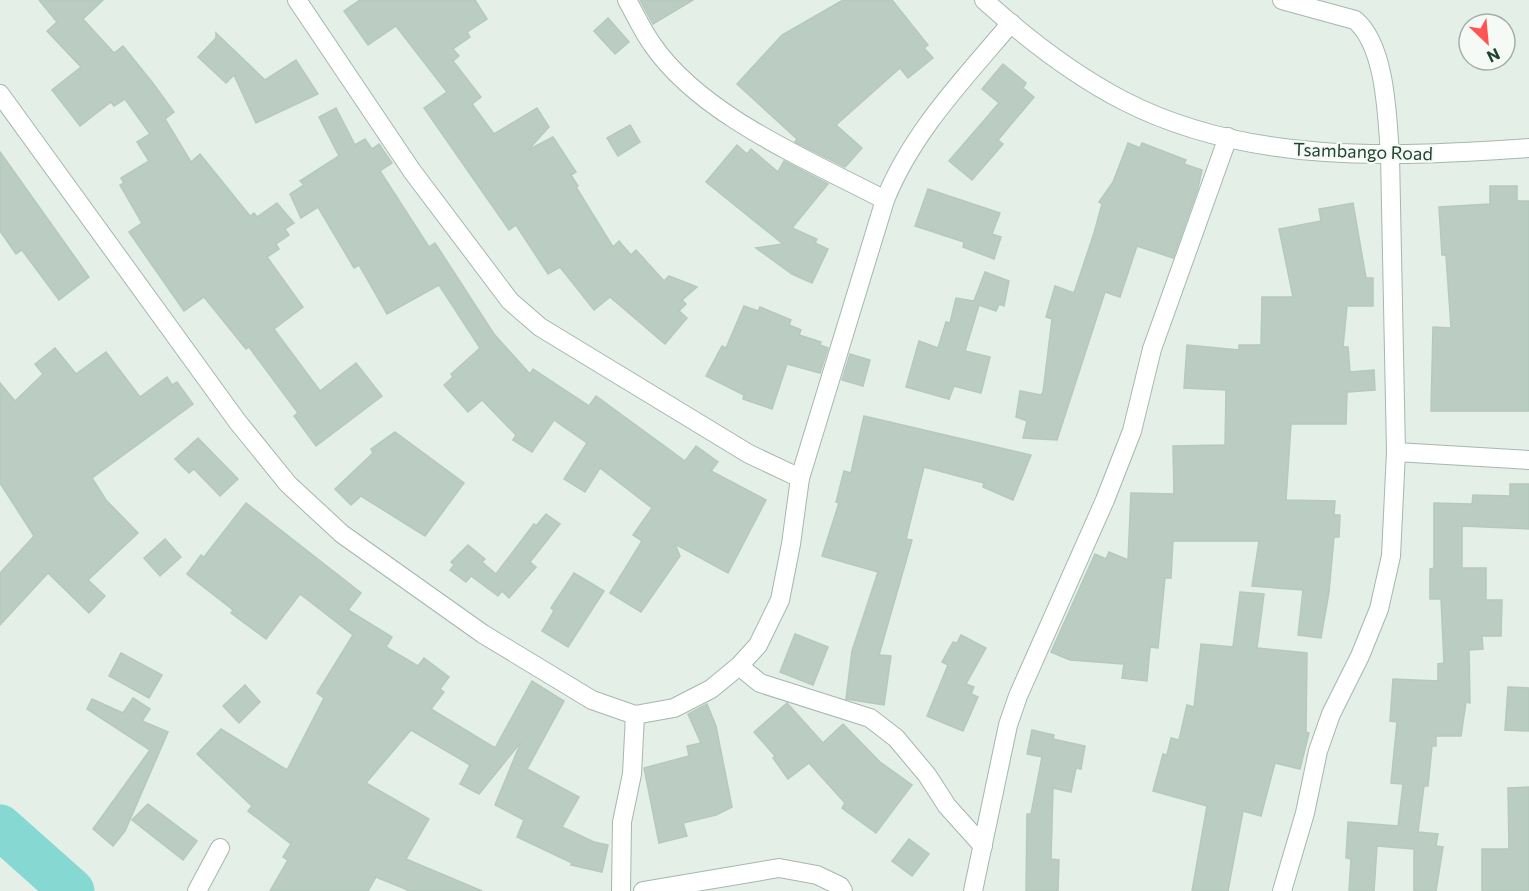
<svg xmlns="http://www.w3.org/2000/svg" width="1529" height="891" viewBox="0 0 1529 891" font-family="Commissioner,sans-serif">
<rect width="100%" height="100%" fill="#e3efe7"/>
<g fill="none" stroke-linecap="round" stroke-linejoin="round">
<!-- river -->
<path stroke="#86d9d3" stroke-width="45" d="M0 827 72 891"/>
</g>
<!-- building -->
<g fill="#bbcdc2" stroke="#b5c9bc" stroke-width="1.5">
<path d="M39 0H103L83 19 114 53 123 46 152 82 174 112 165 119 191 162 200 154 250 216 254 213 257 217 277 203 294 223 285 229 289 235 276 244 279 249 267 257 303 307 274 329 320 391 356 363 382 396 316 446 294 416 298 413 249 347 246 349 204 297 184 311 129 232 142 223 120 185 124 183 121 178 149 161 137 142 150 134 125 99 114 106 111 102 80 126 52 90 81 67 47 31 57 22Z"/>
<path d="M360 0H475L487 19 467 32 470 37 453 49 459 56 453 61 481 97 472 104 494 134 537 108 549 127 528 150 553 137 576 172 571 175 578 186 576 187 613 247 619 241 631 255 636 250 664 281 669 276 697 287 682 300 686 304 679 311 687 318 665 344 610 297 594 310 560 267 548 274 516 225 509 230 424 108 447 92 396 26 368 45 344 11Z"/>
<path d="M640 0H693L653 24Z"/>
<path d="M843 0H892L928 45 924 48 933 58 908 78 900 68 836 125 862 148 845 167 795 142 797 139 737 84 782 35Z"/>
<path d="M608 18 629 42 615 54 594 31Z"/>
<path d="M216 33 265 80 296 60 318 94 256 123 234 75 226 83 198 57 216 38Z"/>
<path d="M1003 64 1026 83 1023 88 1034 97 998 140 1003 144 972 180 949 161 999 103 982 89Z"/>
<path d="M336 108 355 145 365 139 372 149 379 144 392 163 380 171 429 247 435 243 494 334 530 374 533 369 589 406 596 396 685 461 696 446 718 462 711 471 766 500 728 573 675 544 680 556 641 612 610 593 642 541 633 535 652 508 600 468 585 492 564 479 587 443 554 420 532 452 513 440 516 435 482 400 468 412 444 385 453 377 451 374 480 348 439 285 387 314 359 265 354 268 318 207 301 218 290 194 304 185 300 181 339 156 319 117Z"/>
<path d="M630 125 640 142 618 156 607 138Z"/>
<path d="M1128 143 1140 148 1142 143 1186 160 1184 164 1202 170 1198 188 1173 258 1137 246 1120 297 1105 292 1057 440 1023 438 1027 421 1016 417 1020 391 1041 395 1043 392 1052 319 1046 317 1055 286 1074 293 1094 233 1102 204 1099 202 1113 182Z"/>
<path d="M737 145 747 154 751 149 778 172 784 161 828 184 792 228 817 239 815 243 828 249 812 283 792 274 756 248 783 244 706 182Z"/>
<path d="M0 152 89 277 59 300 22 250 16 254 0 231Z"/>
<path d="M1490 186H1517V201H1529V411H1431L1433 327 1451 328 1446 255H1442L1439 207 1490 204Z"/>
<path d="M928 189 1000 213 992 234 1001 237 994 259 963 247 964 242 915 226Z"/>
<path d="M1353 203 1366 278H1373V306H1347L1343 347H1348L1350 372 1374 370 1375 390 1347 392 1346 424H1291L1286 500 1335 501 1334 515H1340L1339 537H1334L1329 592 1321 638 1298 635 1303 590 1252 586 1259 541H1173L1171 578H1165L1158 648 1150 647 1147 681 1122 678 1124 664 1070 660 1051 652 1095 554 1106 559 1109 552 1128 560 1131 493 1174 494 1173 446 1225 445 1226 390 1184 388 1187 345 1239 350V345H1261L1262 297H1293L1279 229 1321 221 1319 209Z"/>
<path d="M985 272 1009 281 1004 306 999 304 996 311 979 305 965 351 990 357 981 393 954 386 949 399 906 387 919 341 938 348 946 322 950 323 956 298 974 301Z"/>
<path d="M744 306 758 311 760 307 791 320 789 325 801 330 799 335 821 342 820 345 828 348 820 373 787 364 772 409 743 399 744 395 706 376 722 346 726 348Z"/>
<path d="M55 348 76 374 106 352 140 397 167 377 172 385 177 382 193 404 92 478 106 500 138 533 88 580 105 596 89 613 48 573 0 625V573L34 536 0 483V383L15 401 43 374 35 364Z"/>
<path d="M850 354 870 360 863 386 842 380Z"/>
<path d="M864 416 1031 455 1013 500 983 487 984 483 924 467 906 539 912 540 879 655 891 656 884 705 846 699 852 651 878 572 822 556 839 503 836 502 844 471 851 473Z"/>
<path d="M395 432 464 483 425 536 361 496 351 505 335 489 373 453 371 449Z"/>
<path d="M198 438 238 479 220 496 194 469 189 473 175 459Z"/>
<path d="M1510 484H1529V529L1462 526V568H1486V600H1502L1501 636H1482L1483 649 1469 650 1470 703 1466 702 1461 736H1436V746H1432L1428 786H1424L1418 832 1438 834 1436 846 1443 847 1436 891H1414V849L1377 846 1374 891H1349L1351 859 1346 858 1348 822 1398 826 1403 784 1391 783 1397 722 1390 721 1393 679 1438 681V664L1444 663 1441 599H1430V569L1434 568V503L1472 504 1473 495 1510 496Z"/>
<path d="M246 503 361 593 348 610 392 637 386 647 418 666 424 658 449 677 440 689 444 692 431 709 495 748 532 681 564 701 527 769 579 797 562 827 594 842 608 845 602 872 571 865 572 863 517 837 524 820 495 805 521 742 479 794 460 784 470 765 411 730 366 783 429 819 406 859 482 891H410L376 877 368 891H270L288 860 283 857 291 844 248 811 252 806 197 754 221 729 287 770 324 698 317 693 353 635 300 594 266 639 231 613 233 610 187 574 201 555 204 557Z"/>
<path d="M546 514 560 524 530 562 536 567 509 598 502 591 498 596 471 576 466 582 450 570 454 565 451 562 468 545 485 559 482 562 496 574 534 524 536 526Z"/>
<path d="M165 539 181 557 160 576 144 558Z"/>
<path d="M574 573 604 591 568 647 542 631 554 611 551 608Z"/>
<path d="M1240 592 1264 594 1257 648 1307 653 1306 732 1309 733 1300 769 1275 763 1261 816 1243 811 1228 891H1192L1207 806 1153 791 1163 754 1167 755 1171 738 1179 740 1187 705 1194 707 1201 644 1233 647Z"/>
<path d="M795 634 828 647 813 685 780 672Z"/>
<path d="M961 635 986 648 966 684 974 687 971 694 978 697 963 731 927 716 948 665 942 662 953 642 957 643Z"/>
<path d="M121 653 162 675 149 698 109 676Z"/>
<path d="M245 685 260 702 239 723 223 706Z"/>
<path d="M1508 687 1529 688V731L1505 730Z"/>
<path d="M133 698 150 709 142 721 168 732 125 831 113 846 93 829 150 750 87 709 92 699 123 713Z"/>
<path d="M787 703 823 743 843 724 880 762 912 785 876 833 842 808 845 803 809 763 788 779 773 758 775 756 754 732Z"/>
<path d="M707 704 716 726 732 807 716 815 683 823 687 836 659 843 644 768 689 756 687 746 701 743 688 714Z"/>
<path d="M1032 730 1054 735 1053 739 1085 746 1081 769 1076 768 1071 792 1053 788 1051 859 1059 860 1058 891H1026L1027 814H1031L1042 757 1027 754Z"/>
<path d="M1529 787V891H1482V849H1509L1508 788Z"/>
<path d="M148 804 197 841 183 860 132 820Z"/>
<path d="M909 839 929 854 912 876 892 861Z"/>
</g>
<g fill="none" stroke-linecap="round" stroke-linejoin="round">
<!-- minor casing -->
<g stroke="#a5b8ad" stroke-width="20">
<g id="minor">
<path d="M297 0 412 171 510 301 540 327 749 454 800 478"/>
<path d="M627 0C635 14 642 30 652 44 701 116 809 160 885 200"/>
<path d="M984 0C1027 39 1072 74 1124 101 1249 165 1393 157 1529 148"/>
<path d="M0 94 237 421 288 484 342 534 483 634 592 700 635 715 674 708 711 689 739 666 758 645 780 600 791 544 800 478 885 200C912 132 964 79 1011 23"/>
<path d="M1396 452 1529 460"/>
<path d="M739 666 760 683 870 718 896 738 927 775 947 806 983 846"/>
<path d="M197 891 220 848"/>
<path d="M621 891 622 822 632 774 635 715"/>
<path d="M643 891 779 868 817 875 840 886 843 891"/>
<path d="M973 891 1008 725 1018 696 1105 500 1132 431 1152 349 1228 137"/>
<path d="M1282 891 1305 813 1318 751 1331 714 1360 656 1379 609 1391 556 1396 452 1390 155C1387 116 1386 46 1355 20L1282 0"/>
</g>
</g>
<!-- minor -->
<use href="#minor" stroke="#fff" stroke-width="18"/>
</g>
<g text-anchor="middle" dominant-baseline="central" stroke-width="4.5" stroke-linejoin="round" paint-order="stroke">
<!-- street labels -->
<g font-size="18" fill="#204332" stroke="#f5faf6">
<text transform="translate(1363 151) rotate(2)">Tsambango Road</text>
</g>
</g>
<!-- north arrow -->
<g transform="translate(1487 42) rotate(154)"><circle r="28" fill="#f5faf6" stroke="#a0b1a8" stroke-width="1.5"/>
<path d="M0-4.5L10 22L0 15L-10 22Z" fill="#ff5451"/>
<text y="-9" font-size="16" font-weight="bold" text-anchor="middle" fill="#204332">N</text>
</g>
</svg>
